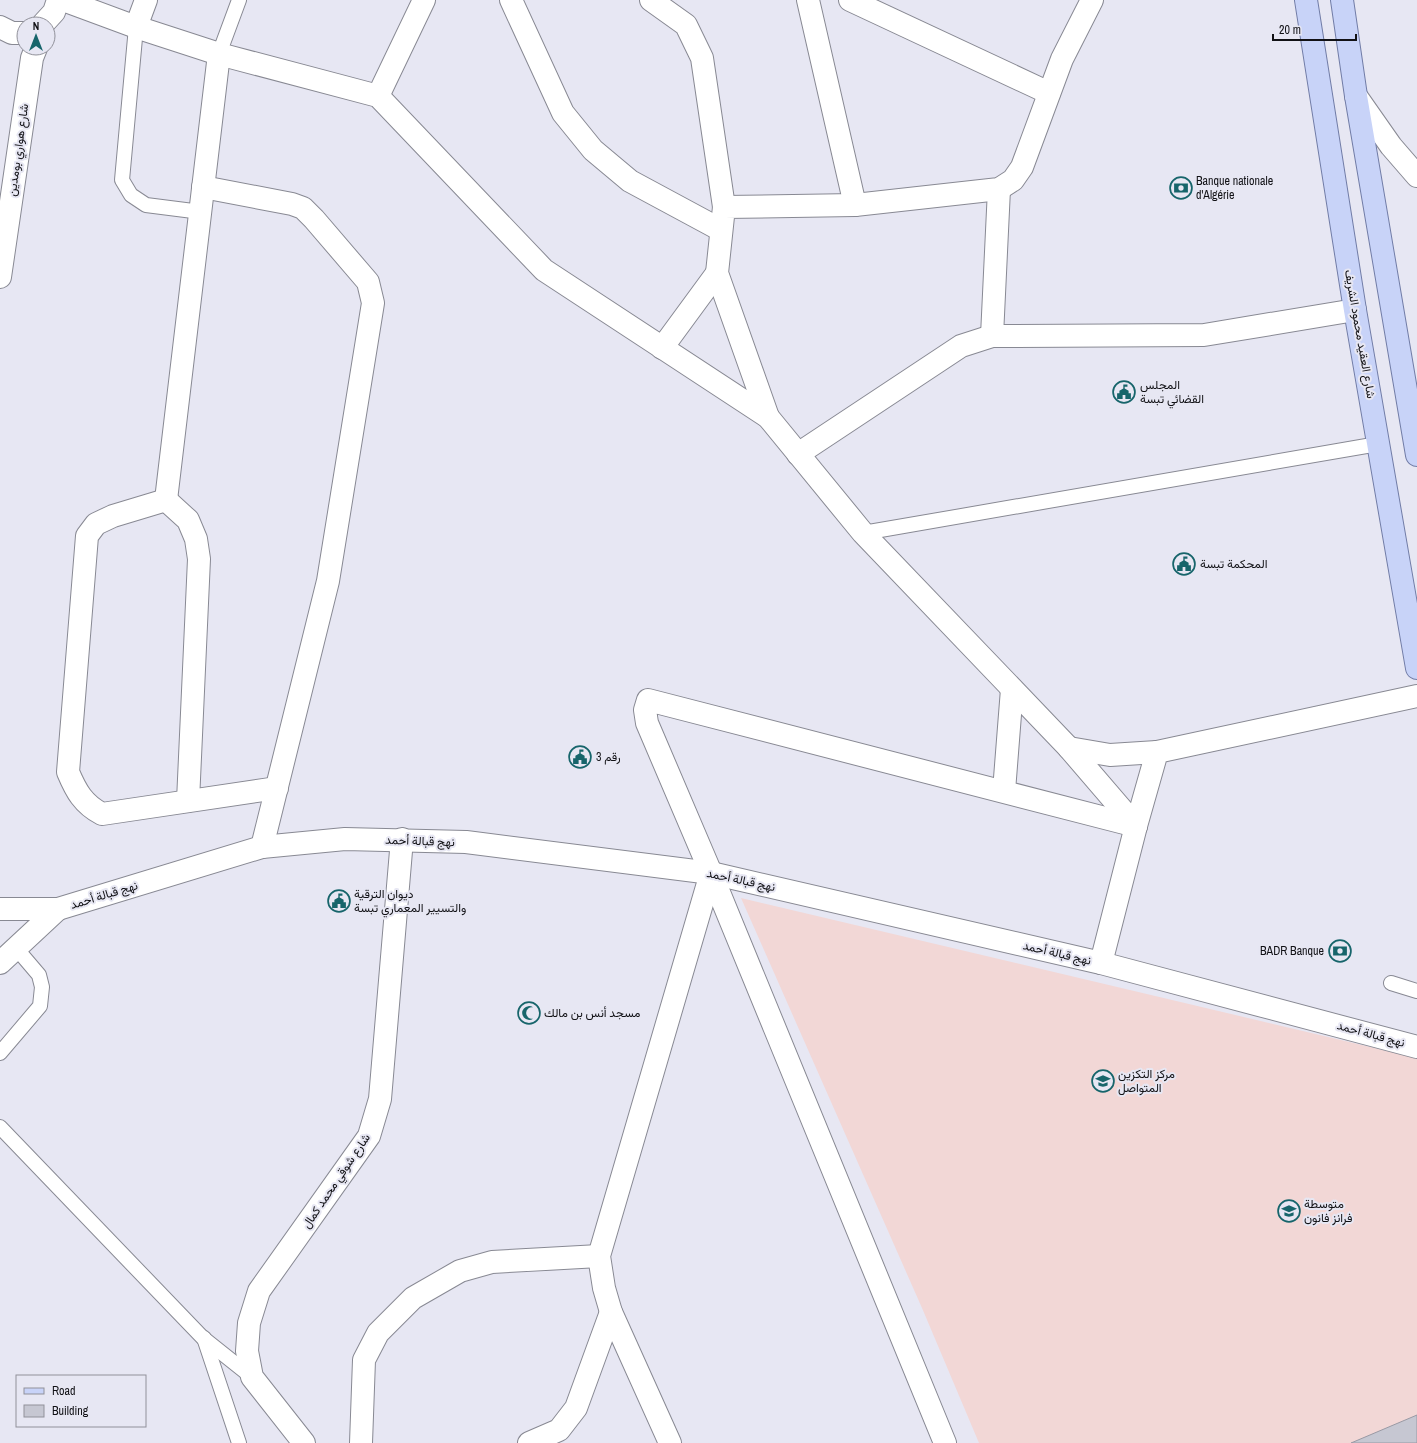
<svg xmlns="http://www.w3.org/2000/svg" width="1417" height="1443" viewBox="0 0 1417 1443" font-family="'Archivo Narrow',Vazirmatn,sans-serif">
<rect width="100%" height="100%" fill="#e7e7f3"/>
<!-- education -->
<path fill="#f2d7d6" d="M741 898 1417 1058V1443H979L922 1308Z"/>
<!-- building -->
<path fill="#c6c7d2" stroke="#9999a4" d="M1417 1415V1443H1351Z"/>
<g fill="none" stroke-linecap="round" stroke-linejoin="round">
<!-- service casing -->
<g stroke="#888993" stroke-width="16">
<g id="service">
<path d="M136 27 122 180 131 195 146 205 201 212"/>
<path d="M219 54 239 0"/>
<path d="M863 533 1378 444"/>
<path d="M1391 983 1417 991"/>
<path d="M0 1053 40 1006 42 987 39 975 16 948"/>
<path d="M0 1127 203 1338 252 1377"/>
<path d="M204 1338 239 1443"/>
</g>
</g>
<!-- minor casing -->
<g stroke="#888993" stroke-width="24">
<g id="minor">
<path d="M511 0 563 113 593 150 630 181 721 230"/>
<path d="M651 0 686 25 702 58 724 207"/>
<path d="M808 0 855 205"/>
<path d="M850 0 1049 93"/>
<path d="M136 27 146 0"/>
<path d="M378 96 424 0"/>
<path d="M1356 96 1391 146 1417 176"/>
<path d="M203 187 292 204 303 208 314 219 368 282 373 303 328 581 262 847"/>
<path d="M992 336 999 189"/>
<path d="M662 348 717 273"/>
<path d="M768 417 717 273 724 207 855 205 999 189 1013 180 1022 167 1062 59 1092 0"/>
<path d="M798 454 961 346 992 336 1204 335 1355 310"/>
<path d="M166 500 113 516 96 524 87 536 68 772C76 791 83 804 102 814L277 788"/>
<path d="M166 500 219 54"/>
<path d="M166 500 188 520 196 539 199 559 188 801"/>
<path d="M1004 791 1012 689"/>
<path d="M304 1443 252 1377 247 1351 249 1323 259 1291 369 1136 380 1099 402 839"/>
<path d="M361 1443 364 1360 378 1333 413 1298 460 1271 492 1262 599 1256"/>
<path d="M529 1443 559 1430 576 1408 611 1312"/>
<path d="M670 1443 611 1312 604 1288 599 1256 711 873"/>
<path d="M945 1443 711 873 647 723 645 710 648 700 1136 826"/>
</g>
</g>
<!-- tertiary casing -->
<g stroke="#888993" stroke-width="24">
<g id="tertiary">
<path d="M63 0 136 27 219 54 378 96 544 270 768 417 863 533 1069 748 1136 826"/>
<path d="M1069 748 1110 755 1157 752"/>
<path d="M0 909H58L262 847 345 839 466 842 711 873 1101 963 1417 1047"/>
<path d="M0 963 58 909"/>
<path d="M1101 963 1136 826 1157 752 1417 696"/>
</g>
</g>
<!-- secondary casing -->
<g stroke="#888993" stroke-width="24">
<g id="secondary">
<path d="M43 24 54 12 58 0"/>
<path d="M0 27 12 33H24"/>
<path d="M0 277 32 58 36 48"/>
</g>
</g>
<!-- primary casing -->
<g stroke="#717ca6" stroke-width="24">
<g id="primary">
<path d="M1306 0 1355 310 1417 668"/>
<path d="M1342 0 1356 96 1417 455"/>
</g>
</g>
<!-- service -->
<use href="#service" stroke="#fff" stroke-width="14"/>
<!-- minor -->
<use href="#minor" stroke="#fff" stroke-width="22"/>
<!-- tertiary -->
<use href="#tertiary" stroke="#fff" stroke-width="22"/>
<!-- secondary -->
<use href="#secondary" stroke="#fff" stroke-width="22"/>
<!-- primary -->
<use href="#primary" stroke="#c8d3f8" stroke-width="22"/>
</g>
<!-- icons -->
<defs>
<g id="bank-ring" transform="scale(1.15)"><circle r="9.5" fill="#e7e7f3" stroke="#17656b" stroke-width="1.5"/><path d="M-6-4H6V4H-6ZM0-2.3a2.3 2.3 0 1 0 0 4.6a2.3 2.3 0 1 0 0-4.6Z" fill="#17656b"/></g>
<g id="civic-ring" transform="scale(1.15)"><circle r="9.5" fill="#e7e7f3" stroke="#17656b" stroke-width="1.5"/><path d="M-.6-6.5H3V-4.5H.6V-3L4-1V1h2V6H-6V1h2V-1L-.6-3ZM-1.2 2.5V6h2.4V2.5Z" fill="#17656b"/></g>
<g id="mosque-ring" transform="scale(1.15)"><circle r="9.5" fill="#e7e7f3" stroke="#17656b" stroke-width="1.5"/><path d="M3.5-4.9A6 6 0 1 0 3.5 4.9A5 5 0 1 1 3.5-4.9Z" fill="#17656b"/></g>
<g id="university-ring" transform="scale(1.15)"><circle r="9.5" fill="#e7e7f3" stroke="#17656b" stroke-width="1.5"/><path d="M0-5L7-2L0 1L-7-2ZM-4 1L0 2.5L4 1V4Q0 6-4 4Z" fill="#17656b"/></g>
<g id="school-ring" transform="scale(1.15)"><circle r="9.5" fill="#e7e7f3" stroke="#17656b" stroke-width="1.5"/><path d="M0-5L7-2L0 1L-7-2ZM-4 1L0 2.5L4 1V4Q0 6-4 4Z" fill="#17656b"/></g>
</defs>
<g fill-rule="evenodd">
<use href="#bank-ring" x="1181" y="188"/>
<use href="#civic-ring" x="1124" y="392"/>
<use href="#civic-ring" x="1184" y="564"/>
<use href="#civic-ring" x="580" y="757"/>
<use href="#civic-ring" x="339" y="901"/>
<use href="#bank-ring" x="1340" y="951"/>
<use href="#mosque-ring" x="529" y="1013"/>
<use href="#university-ring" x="1103" y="1081"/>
<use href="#school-ring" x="1289" y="1211"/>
</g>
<g text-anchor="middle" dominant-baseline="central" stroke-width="4" stroke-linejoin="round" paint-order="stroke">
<!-- street labels -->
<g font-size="12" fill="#111115" stroke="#e7e7f3">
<text transform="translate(18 150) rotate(-82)">شارع هواري بومدين</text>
<text transform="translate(1360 334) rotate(80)">شارع العقيد محمود الشريف</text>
<text transform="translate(420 841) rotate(2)">نهج قبالة أحمد</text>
<text transform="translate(741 880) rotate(12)">نهج قبالة أحمد</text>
<text transform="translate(104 895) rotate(-17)">نهج قبالة أحمد</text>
<text transform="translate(1057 953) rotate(13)">نهج قبالة أحمد</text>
<text transform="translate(1371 1034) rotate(15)">نهج قبالة أحمد</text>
<text transform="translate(336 1181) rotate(-56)">شارع شوقي محمد كمال</text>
</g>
<!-- poi labels -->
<g font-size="12" fill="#111115" stroke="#e7e7f3" text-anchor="start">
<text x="1196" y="181">Banque nationale<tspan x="1196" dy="14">d'Algérie</tspan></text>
<text x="1140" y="385">المجلس<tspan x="1140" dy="14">القضائي تبسة</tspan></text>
<text x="1200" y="564">المحكمة تبسة</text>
<text x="596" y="757">رقم 3</text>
<text x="354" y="894">ديوان الترقية<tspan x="354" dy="14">والتسيير المعماري تبسة</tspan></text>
<text x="1324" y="951" text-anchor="end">BADR Banque</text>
<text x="544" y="1013">مسجد أنس بن مالك</text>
<text x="1118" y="1074">مركز التكزين<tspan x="1118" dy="14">المتواصل</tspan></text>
<text x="1304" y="1204">متوسطة<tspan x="1304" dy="14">فرانز فانون</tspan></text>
</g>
</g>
<!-- legend -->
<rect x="16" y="1375" width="130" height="52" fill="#e7e7f3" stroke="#91919a"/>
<rect x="24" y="1388" width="20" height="6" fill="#c8d3f8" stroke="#91919a"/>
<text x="52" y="1395" font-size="12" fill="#111115">Road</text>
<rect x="24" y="1405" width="20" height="12" fill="#c6c7d2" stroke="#91919a"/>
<text x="52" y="1415" font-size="12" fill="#111115">Building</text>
<!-- north arrow -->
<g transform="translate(36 36)"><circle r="19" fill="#e7e7f3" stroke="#91919a"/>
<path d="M0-3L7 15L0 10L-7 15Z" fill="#17656b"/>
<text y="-6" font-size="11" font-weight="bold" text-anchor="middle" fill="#111115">N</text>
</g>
<!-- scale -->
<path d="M1273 34v6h83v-6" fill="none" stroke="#111115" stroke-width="2"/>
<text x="1279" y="34" font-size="12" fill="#111115" stroke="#e7e7f3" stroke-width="3" paint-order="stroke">20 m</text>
</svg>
